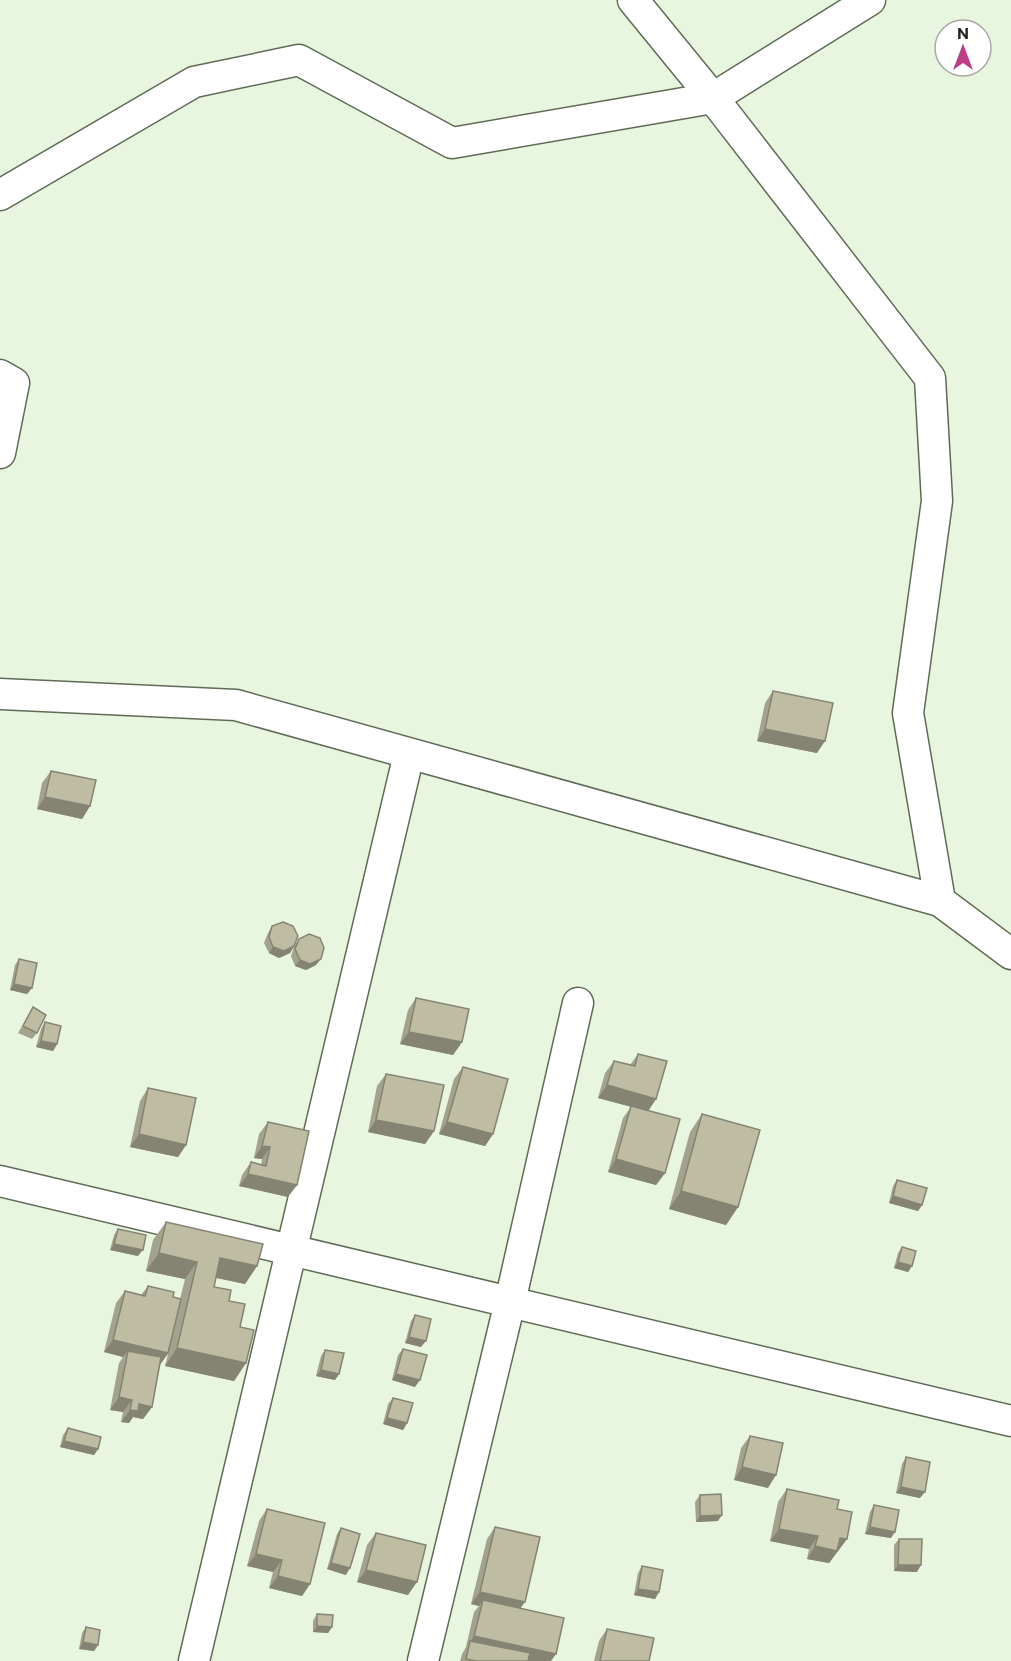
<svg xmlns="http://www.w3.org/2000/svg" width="1011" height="1661" viewBox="0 0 1011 1661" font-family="Commissioner,sans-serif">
<rect width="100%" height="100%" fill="#e8f6df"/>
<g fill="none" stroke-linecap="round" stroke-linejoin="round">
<!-- minor casing -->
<g stroke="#5f6b57" stroke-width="33">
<g id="minor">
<path d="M633 0 713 98 930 378 937 501 908 713 940 901 1011 954"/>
<path d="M0 195 194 82 299 60 452 143 713 98 870 0"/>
<path d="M0 375 14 383 0 453"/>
<path d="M0 694 236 705 940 901"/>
<path d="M0 1181 1011 1421"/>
<path d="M194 1661 409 754"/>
<path d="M423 1661 510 1302 578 1003"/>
</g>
</g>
<!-- minor -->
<use href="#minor" stroke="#fff" stroke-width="30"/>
</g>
<!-- wall -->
<g fill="#a3a38d">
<path d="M773 691 817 753 757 741 765 703Z"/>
<path d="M51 771 90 806 82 819 37 809 42 783Z"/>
<path d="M272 926 295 945 299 939 316 965 306 970 295 966 291 956 294 947 290 953 279 958 269 953 264 943 268 933Z"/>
<path d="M19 959 32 988 27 994 10 990 15 965Z"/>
<path d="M416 998 462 1042 453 1055 400 1044 408 1010Z"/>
<path d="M33 1007 37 1033 32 1039 18 1033Z"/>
<path d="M45 1022 57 1044 53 1051 36 1047 41 1029Z"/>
<path d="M638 1054 656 1099 649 1110 665 1173 656 1185 608 1172 623 1118 631 1107 598 1098 605 1073 614 1061 630 1065Z"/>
<path d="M463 1067 493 1134 485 1146 439 1134 454 1079Z"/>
<path d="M386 1074 434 1131 425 1144 368 1132 377 1086Z"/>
<path d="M148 1088 186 1145 178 1157 130 1147 140 1101Z"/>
<path d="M702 1114 738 1207 726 1225 669 1209 690 1132Z"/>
<path d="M268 1122 288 1197 239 1186 242 1175 251 1162 261 1165 262 1159 254 1158 259 1134Z"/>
<path d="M897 1180 922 1205 918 1211 889 1203 893 1186Z"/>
<path d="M166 1222 257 1266 245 1284 216 1278 214 1287 229 1301 240 1327 246 1363 234 1381 165 1366 168 1354 160 1365 152 1407 143 1419 133 1417 129 1423 121 1422 123 1412 110 1410 119 1363 123 1357 104 1352 116 1303 125 1291 141 1295 148 1286 173 1297 180 1299 185 1279 146 1271 153 1240Z"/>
<path d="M118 1229 138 1256 110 1250 114 1235Z"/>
<path d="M902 1247 912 1266 908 1272 894 1268 898 1253Z"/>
<path d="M415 1315 421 1347 405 1343 411 1321Z"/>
<path d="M403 1349 415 1387 392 1380 398 1355Z"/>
<path d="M325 1350 339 1374 335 1380 316 1376 321 1356Z"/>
<path d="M393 1398 407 1423 403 1430 383 1424 388 1404Z"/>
<path d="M68 1428 98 1449 94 1455 60 1447 63 1435Z"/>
<path d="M750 1436 768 1488 734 1480 741 1448Z"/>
<path d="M906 1457 920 1498 896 1493 902 1464Z"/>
<path d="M787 1489 837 1509 847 1539 829 1563 807 1559 809 1549 770 1541 778 1502Z"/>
<path d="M700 1495 718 1521 696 1522 695 1502Z"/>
<path d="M874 1505 891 1538 865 1534 870 1512Z"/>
<path d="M267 1509 310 1584 302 1596 269 1588 273 1572 247 1566 259 1521Z"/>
<path d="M495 1527 521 1608 551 1661H460L462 1654 466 1647 474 1612 479 1606 471 1604 487 1539Z"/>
<path d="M341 1528 346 1575 327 1569 337 1534Z"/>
<path d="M376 1533 408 1595 357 1582 367 1545Z"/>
<path d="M899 1539 917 1572 894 1571V1545Z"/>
<path d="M642 1566 659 1592 655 1599 634 1595 638 1573Z"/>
<path d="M317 1614 332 1627 328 1633 313 1632V1621Z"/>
<path d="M86 1627 98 1645 94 1651 79 1649 82 1633Z"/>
<path d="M607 1629 649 1661H594L599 1641Z"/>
</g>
<!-- shaded-wall -->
<g fill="#858473">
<path d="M765 729 825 741 817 753 757 741Z"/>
<path d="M45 797 90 806 82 819 37 809Z"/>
<path d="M294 946 290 953 279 958 269 953 273 947Z"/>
<path d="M321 959 316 965 306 970 295 966 300 960Z"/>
<path d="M14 984 32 988 27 994 10 990Z"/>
<path d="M409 1032 462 1042 453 1055 400 1044Z"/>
<path d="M41 1041 57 1044 53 1051 36 1047Z"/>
<path d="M607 1085 656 1099 648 1111 598 1098Z"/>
<path d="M376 1120 434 1131 425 1144 368 1132Z"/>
<path d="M447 1122 493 1134 485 1146 439 1134Z"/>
<path d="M139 1134 186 1145 178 1157 130 1147Z"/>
<path d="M262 1146 270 1147 262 1159 254 1158Z"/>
<path d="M616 1159 665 1173 656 1185 608 1172Z"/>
<path d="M248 1174 297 1185 288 1197 239 1186Z"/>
<path d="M681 1191 738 1207 726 1225 669 1209Z"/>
<path d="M893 1196 922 1205 918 1211 889 1203Z"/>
<path d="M114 1244 143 1250 138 1256 110 1250Z"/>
<path d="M159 1253 197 1262 185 1279 146 1271Z"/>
<path d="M220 1258 257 1266 245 1284 208 1276Z"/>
<path d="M898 1262 912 1266 908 1272 894 1268Z"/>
<path d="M409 1337 426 1341 421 1347 405 1343Z"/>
<path d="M113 1340 168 1353 159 1366 128 1351 123 1357 104 1352Z"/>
<path d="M177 1348 246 1363 234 1381 165 1366Z"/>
<path d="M321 1370 339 1374 335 1380 316 1376Z"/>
<path d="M396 1374 420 1380 415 1387 392 1380Z"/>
<path d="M119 1397 132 1400 123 1412 110 1410Z"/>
<path d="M139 1404 152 1407 143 1419 133 1417 129 1423 121 1422 130 1410Z"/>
<path d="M387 1418 407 1423 403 1430 383 1424Z"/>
<path d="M64 1441 98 1449 94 1455 60 1447Z"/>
<path d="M742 1467 776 1475 768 1488 734 1480Z"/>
<path d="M901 1487 925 1492 920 1498 896 1493Z"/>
<path d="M722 1515 718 1521 696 1522 700 1516Z"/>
<path d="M870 1527 895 1532 891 1538 865 1534Z"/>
<path d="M779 1529 818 1536 809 1549 770 1541Z"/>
<path d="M840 1538 847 1539 829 1563 807 1559 815 1546Z"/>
<path d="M256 1554 282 1560 273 1572 247 1566Z"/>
<path d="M331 1563 350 1568 346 1575 327 1569Z"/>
<path d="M898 1565H921L917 1572 894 1571Z"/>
<path d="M366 1570 417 1582 408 1595 357 1582Z"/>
<path d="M278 1576 310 1584 302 1596 269 1588Z"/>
<path d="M638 1589 659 1592 655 1599 634 1595Z"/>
<path d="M480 1592 525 1602 516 1614 483 1600 479 1606 471 1604Z"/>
<path d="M317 1626 332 1627 328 1633 313 1632Z"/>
<path d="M474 1636 556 1654 551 1661H524L470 1642Z"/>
<path d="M83 1642 98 1645 94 1651 79 1649Z"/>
</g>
<!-- building -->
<g fill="#bebda4" stroke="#858473" stroke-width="1.5">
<path d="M773 691 833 703 825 741 765 729Z"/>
<path d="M51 771 96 780 90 806 45 797Z"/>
<path d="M283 922 293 926 298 936 294 946 284 951 273 947 269 937 272 926Z"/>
<path d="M309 934 320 938 324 948 321 959 310 964 300 960 295 949 299 939Z"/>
<path d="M19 959 37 963 32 988 14 984Z"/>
<path d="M416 998 469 1009 462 1042 409 1032Z"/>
<path d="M33 1007 46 1015 37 1033 23 1026Z"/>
<path d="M45 1022 61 1026 57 1044 41 1041Z"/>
<path d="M638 1054 667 1061 656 1099 607 1085 614 1061 635 1066Z"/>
<path d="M463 1067 508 1079 493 1134 447 1122Z"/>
<path d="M386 1074 444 1085 434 1131 376 1120Z"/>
<path d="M148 1088 196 1098 186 1145 139 1134Z"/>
<path d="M631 1106 680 1119 665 1173 616 1159Z"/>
<path d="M702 1114 760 1130 738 1207 681 1191Z"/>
<path d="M268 1122 309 1131 297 1185 248 1174 251 1162 266 1166 270 1147 262 1146Z"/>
<path d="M897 1180 927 1188 922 1205 893 1196Z"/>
<path d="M166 1222 263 1244 257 1266 220 1258 214 1287 231 1290 229 1301 245 1304 240 1327 254 1330 246 1363 177 1348 197 1262 159 1253Z"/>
<path d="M118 1229 146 1235 143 1250 114 1244Z"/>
<path d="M902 1247 916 1251 912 1266 898 1262Z"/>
<path d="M148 1286 174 1292 173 1297 181 1299 168 1353 113 1340 125 1291 145 1296Z"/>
<path d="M415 1315 431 1319 426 1341 409 1337Z"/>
<path d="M403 1349 427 1355 420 1380 396 1374Z"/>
<path d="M325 1350 344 1353 339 1374 321 1370Z"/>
<path d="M128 1351 161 1357 152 1407 139 1404 138 1411 130 1410 132 1400 119 1397Z"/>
<path d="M393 1398 413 1403 407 1423 387 1418Z"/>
<path d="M68 1428 101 1437 98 1449 64 1441Z"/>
<path d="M750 1436 783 1443 776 1475 742 1467Z"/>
<path d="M906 1457 930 1462 925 1492 901 1487Z"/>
<path d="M787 1489 839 1500 837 1509 852 1512 847 1539 840 1538 837 1551 815 1546 818 1536 779 1529Z"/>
<path d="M721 1494 722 1515 700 1516V1495Z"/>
<path d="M874 1505 899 1510 895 1532 870 1527Z"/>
<path d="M267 1509 325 1523 310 1584 278 1576 282 1560 256 1554Z"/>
<path d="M495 1527 540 1537 525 1602 480 1592Z"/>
<path d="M341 1528 360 1534 350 1568 331 1563Z"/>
<path d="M376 1533 426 1545 417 1582 366 1570Z"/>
<path d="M899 1539H922L921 1565H898Z"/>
<path d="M642 1566 663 1570 659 1592 638 1589Z"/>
<path d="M483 1600 564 1618 556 1654 474 1636Z"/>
<path d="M317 1614 333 1615 332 1627 317 1626Z"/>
<path d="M86 1627 100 1630 98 1645 83 1642Z"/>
<path d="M607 1629 654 1638 649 1661H600Z"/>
<path d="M470 1641 530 1653 528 1661H476L466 1659Z"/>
</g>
<!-- north arrow -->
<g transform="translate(963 48)"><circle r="28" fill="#ffffff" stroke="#a8aaa6" stroke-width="1.5"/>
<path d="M0-4.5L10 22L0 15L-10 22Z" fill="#be3d87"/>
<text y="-9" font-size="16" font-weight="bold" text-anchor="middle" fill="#252a21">N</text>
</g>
</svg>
